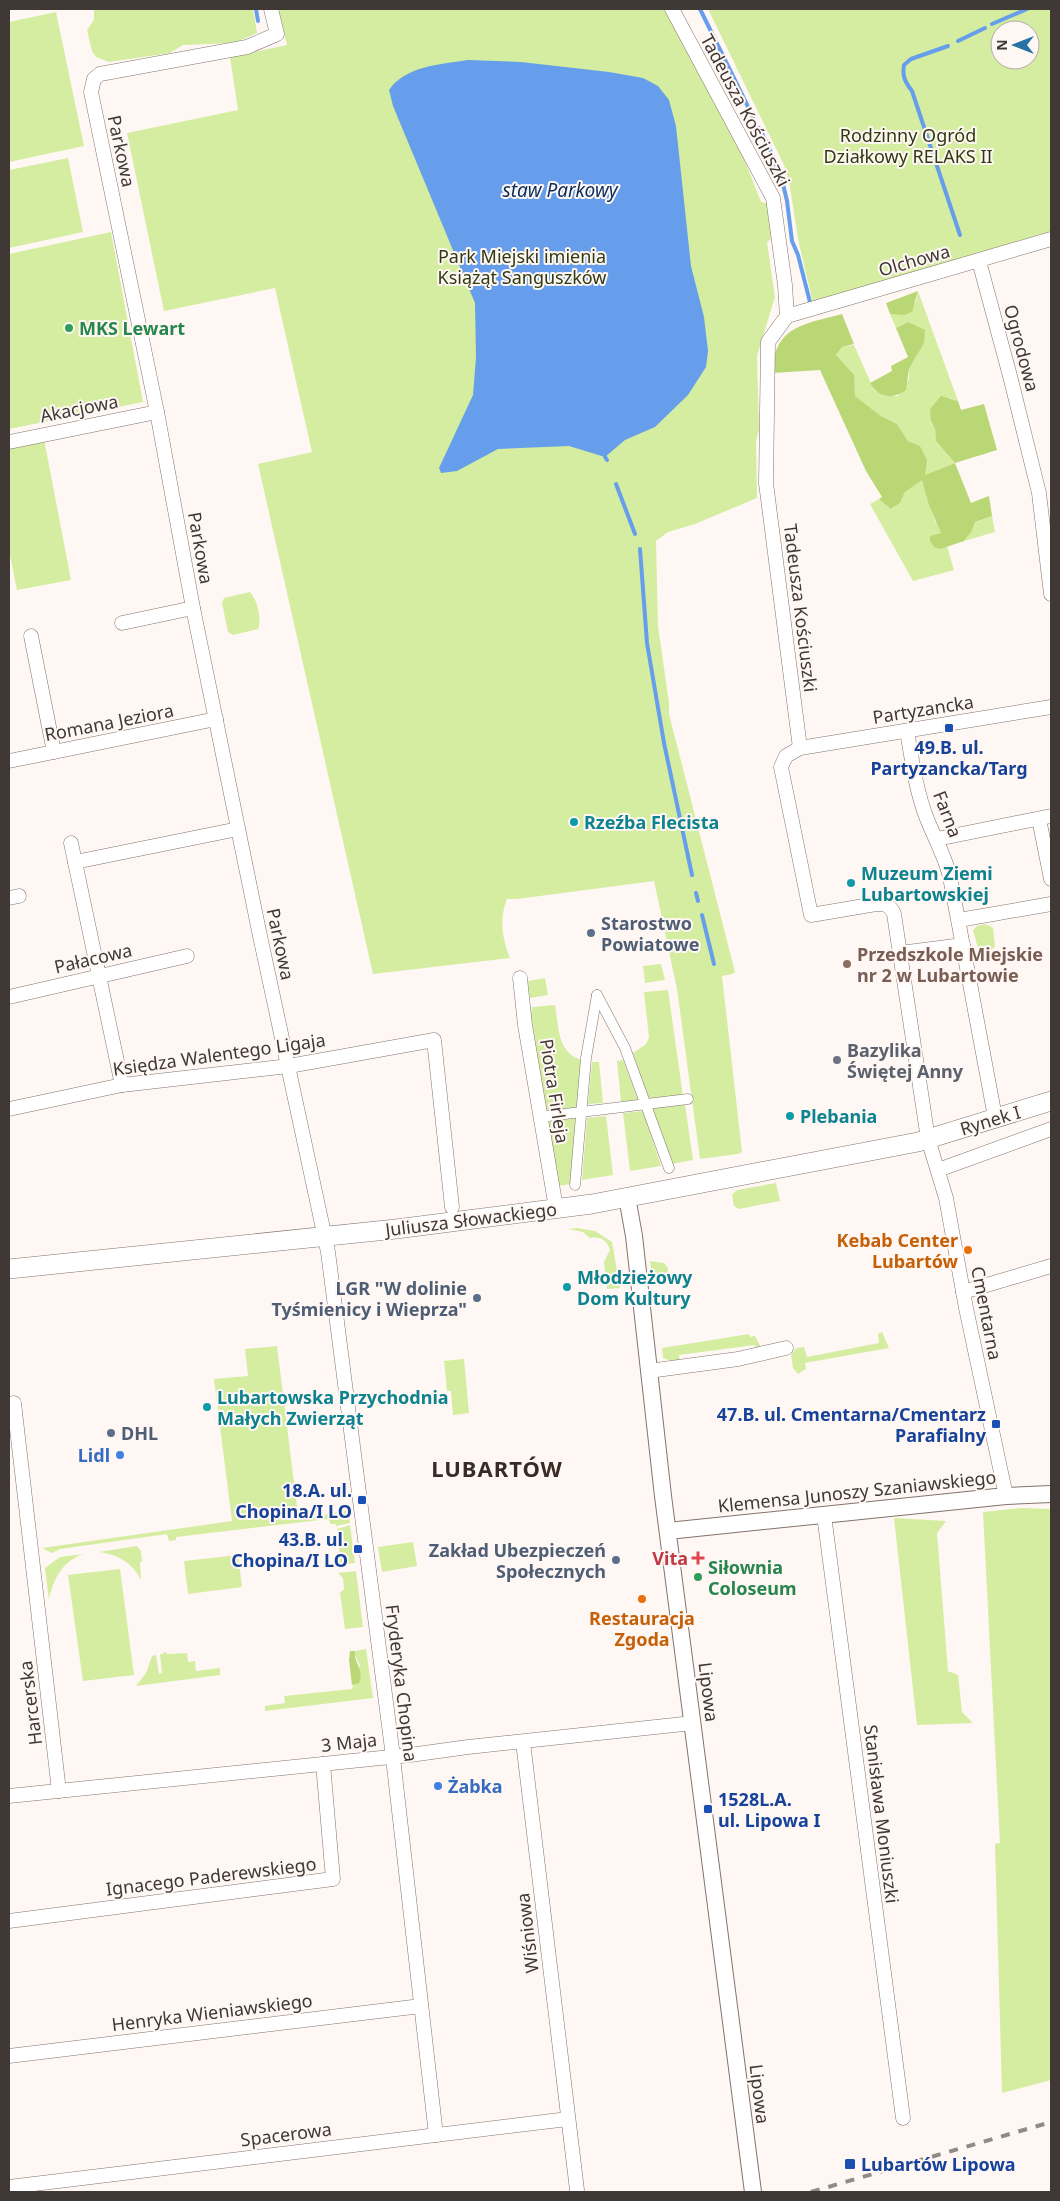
<svg xmlns="http://www.w3.org/2000/svg" width="1060" height="2201" viewBox="0 0 1060 2201" font-family="'Noto Sans',sans-serif">
<rect width="100%" height="100%" fill="#fff7f4"/>
<!-- green -->
<g fill="#d5eda1" fill-rule="evenodd">
<path d="M94 9H253L257 33 234 43 183 45 170 53 109 62 96 57 92 51 87 30 94 20Z"/>
<path d="M278 9H665L741 151 761 202 767 203 771 239 767 242 775 297 757 356 759 429 756 442 757 498 695 524 668 532 656 541 658 626 669 703V714L735 972 732 974 722 976 742 1152 738 1154 700 1159 677 989 654 881 517 899H507C499 919 502 938 510 958L373 974 258 464 312 452 275 288 164 311 127 133 238 110 230 57 287 45Z"/>
<path d="M708 9H1051V231L815 304 813 303 798 239 789 181 784 165ZM1000 30H1030V60H1000Z"/>
<path d="M56 12 84 146 9 162V22Z"/>
<path d="M68 158 83 232 9 248V170Z"/>
<path d="M111 232 143 402 9 429V254Z"/>
<path d="M918 291 958 401 950 398 931 421 935 429 936 441 955 463 925 475 920 446 908 441 897 424 881 416 855 396 842 363 836 355 842 347 854 345 874 390 885 396H898L909 379V369L918 354 916 327 908 322 896 328 890 314H897L916 302Z"/>
<path d="M43 434 71 580 17 590 9 550V442Z"/>
<path d="M922 479 935 521C942 529 941 538 940 549L947 546 954 570 913 581 870 504 879 499 892 509 900 503 905 492Z"/>
<path d="M992 516 995 532 964 541 972 531 975 522Z"/>
<path d="M250 592C257 599 262 620 258 629L233 635 228 632 222 603 224 598Z"/>
<path d="M986 924 993 928 995 947 991 950 984 949 979 952 973 930 977 926Z"/>
<path d="M661 964 665 980 645 983 643 966Z"/>
<path d="M545 978 548 995 530 998 528 981Z"/>
<path d="M668 990 683 1096 649 1099 633 1053 646 1044 649 1037 644 992Z"/>
<path d="M555 1005C559 1027 557 1053 582 1060L577 1108 546 1112 531 1013 532 1007Z"/>
<path d="M623 1060 638 1100 621 1102 617 1061Z"/>
<path d="M592 1062H599L603 1103 588 1104Z"/>
<path d="M685 1105 693 1160 672 1164 652 1108Z"/>
<path d="M643 1111 661 1166 630 1171 623 1113Z"/>
<path d="M606 1116 613 1175 582 1180 587 1118Z"/>
<path d="M576 1118 571 1184 558 1186 547 1122Z"/>
<path d="M776 1183 780 1201 739 1209 734 1206 732 1195 737 1190Z"/>
<path d="M577 1228 595 1231 612 1242 620 1288 607 1289 604 1262 610 1250C607 1240 600 1236 590 1238L583 1232 568 1229Z"/>
<path d="M650 1261 664 1263 668 1268 667 1282H663V1284H653Z"/>
<path d="M882 1332 889 1348 805 1363 806 1369 798 1374 793 1368 791 1355 796 1348 804 1347 807 1357 879 1343 878 1334Z"/>
<path d="M749 1334 750 1337 755 1336 763 1351 756 1353 755 1345 679 1355 680 1361 675 1362 663 1358 662 1348Z"/>
<path d="M277 1346 298 1515 307 1518 348 1510 350 1523 336 1526V1524H331L328 1519 176 1537V1540L169 1541 167 1534 60 1549 52 1553 42 1548 232 1521 214 1379 248 1376 245 1349Z"/>
<path d="M464 1359 469 1413 453 1415 451 1391H447L444 1361Z"/>
<path d="M1021 1508 1051 1509V2080L1002 2093 995 1844 1000 1843 983 1512Z"/>
<path d="M894 1518 946 1521 937 1533 948 1671 958 1675 962 1712 973 1723 917 1725Z"/>
<path d="M350 1525 355 1563 339 1565 336 1563 340 1558 339 1548 333 1544 338 1543 337 1529Z"/>
<path d="M413 1542 417 1566 382 1572 378 1547Z"/>
<path d="M137 1546 141 1551 142 1562H140L141 1580C132 1562 118 1555 99 1552Z"/>
<path d="M83 1554C62 1562 53 1579 49 1600L45 1568 60 1557Z"/>
<path d="M238 1555 242 1587 188 1594 184 1561Z"/>
<path d="M120 1569 134 1675 83 1681 68 1575Z"/>
<path d="M356 1571 363 1627 345 1629 340 1593 344 1589 343 1578 338 1573Z"/>
<path d="M366 1649 373 1698 265 1711V1706L285 1703 284 1696 352 1689 360 1665 354 1654 355 1651Z"/>
<path d="M163 1651 168 1654 187 1653 188 1662 195 1661 196 1671 220 1668V1675L136 1686 146 1673 152 1656 156 1655 159 1674 162 1673 160 1654H164Z"/>
</g>
<!-- forest -->
<g fill="#bad775">
<path d="M918 291 912 312 904 315 890 314 886 303Z"/>
<path d="M842 314 854 344 842 347 836 355 854 375 855 396 881 416 897 424 908 441 920 446 927 460 925 475 955 463 936 441 935 429 931 421 930 409 941 396 958 401 961 410 984 404 997 450 955 463 971 503 989 496 992 516 975 522 972 531 964 541 940 549 934 547 930 541V536L941 533 929 505 922 480 905 492 900 503 891 509 879 499 882 497 866 471 820 370 773 373C773 326 805 324 842 314Z"/>
<path d="M908 322 925 330 924 343 909 369 906 390C893 400 878 398 870 383L892 371 891 366 908 357 896 328Z"/>
<path d="M350 1651H355C353 1663 365 1669 359 1683L352 1685 349 1660Z"/>
</g>
<!-- water -->
<path fill="#669eeb" d="M468 60 521 62 609 72 643 78 658 86 669 100 676 126 691 266 704 317 708 351 706 367 688 395 655 427 625 440 605 457 569 446 498 449 457 471 441 473 439 468 473 395 476 357 475 303 393 106 389 90C405 66 442 64 468 60Z"/>
<g fill="none" stroke-linecap="round" stroke-linejoin="round">
<!-- stream -->
<g stroke="#669eeb" stroke-width="4">
<path d="M256 9 258 21"/>
<path d="M700 9 753 117"/>
<path d="M992 24 1027 9"/>
<path d="M958 41 985 28"/>
<path d="M948 46 911 59 904 65C902 76 905 82 912 91L960 235"/>
<path d="M759 128 768 145 782 180 787 201 792 241 798 255 811 306"/>
<path d="M605 457 607 460"/>
<path d="M616 484 635 534"/>
<path d="M640 549 647 643 664 743 692 875"/>
<path d="M696 893 698 901"/>
<path d="M702 915 714 964"/>
</g>
<!-- pedestrian casing -->
<g stroke="#83736c" stroke-width="11">
<g id="pedestrian">
<path d="M597 995 625 1048 669 1168"/>
<path d="M540 1117 688 1099"/>
<path d="M575 1185 586 1058 597 995"/>
</g>
</g>
<!-- minor casing -->
<g stroke="#83736c" stroke-width="15">
<g id="minor">
<path d="M271 9 277 34 247 47 100 74 94 79 91 92 157 412 193 608 260 936 328 1252 392 1749 436 2135"/>
<path d="M672 9 773 198 785 285 787 316 768 342 766 483 800 748"/>
<path d="M979 261 1010 376 1039 493 1051 594"/>
<path d="M787 316 1051 239"/>
<path d="M9 442 157 412"/>
<path d="M122 623 193 608"/>
<path d="M31 636 54 752"/>
<path d="M907 731C912 760 916 791 927 819 935 839 945 856 950 877L995 1117"/>
<path d="M9 761 216 719"/>
<path d="M1039 819 1051 879"/>
<path d="M937 839 1051 816"/>
<path d="M71 843 122 1085"/>
<path d="M75 862 238 829"/>
<path d="M9 898 19 896"/>
<path d="M959 920 1051 904"/>
<path d="M900 953 963 945"/>
<path d="M520 978 525 1025 556 1208"/>
<path d="M9 997 187 956"/>
<path d="M9 1109 122 1085 289 1066 434 1040 452 1207"/>
<path d="M938 1170 1051 1129"/>
<path d="M963 1292 1051 1266"/>
<path d="M649 1371 738 1359 786 1348"/>
<path d="M14 1403 59 1791"/>
<path d="M1006 1496 966 1308 946 1198 928 1139 894 914C890 905 886 904 876 904L811 915 781 767 786 756 800 748 1051 707"/>
<path d="M824 1515 903 2118"/>
<path d="M523 1742 577 2190"/>
<path d="M9 1796 410 1755 468 1747 693 1723"/>
<path d="M9 1921 333 1879 323 1764"/>
<path d="M9 2056 421 2006"/>
<path d="M9 2187 568 2119"/>
</g>
</g>
<!-- tertiary casing -->
<g stroke="#83736c" stroke-width="18">
<g id="tertiary">
<path d="M627 1197 634 1236 663 1496 753 2192"/>
<path d="M668 1531 1006 1496 1051 1494"/>
</g>
</g>
<!-- secondary casing -->
<g stroke="#83736c" stroke-width="20">
<path id="secondary" d="M9 1269 396 1229 592 1204 918 1142 1051 1101"/>
</g>
<!-- pedestrian -->
<use href="#pedestrian" stroke="#fff" stroke-width="10"/>
<!-- minor -->
<use href="#minor" stroke="#fff" stroke-width="14"/>
<!-- tertiary -->
<use href="#tertiary" stroke="#fff" stroke-width="16"/>
<!-- secondary -->
<use href="#secondary" stroke="#fff" stroke-width="19"/>
<!-- rail -->
<path stroke="#928a87" stroke-width="4" stroke-dasharray="9 9" stroke-linecap="butt" d="M811 2192 1051 2122"/>
</g>
<!-- markers -->
<g fill="#2e9e5b" stroke="#fff7f4" stroke-width="2">
<circle cx="69" cy="328" r="5"/>
<circle cx="698" cy="1577" r="5"/>
</g>
<g fill="#1a4fb4" stroke="#fff7f4" stroke-width="2">
<rect x="944" y="723" width="10" height="10" rx="2.5"/>
<rect x="991" y="1419" width="10" height="10" rx="2.5"/>
<rect x="357" y="1495" width="10" height="10" rx="2.5"/>
<rect x="353" y="1544" width="10" height="10" rx="2.5"/>
<rect x="703" y="1804" width="10" height="10" rx="2.5"/>
<rect x="844" y="2158" width="12" height="12" rx="2.5"/>
</g>
<g fill="#0f9aa8" stroke="#fff7f4" stroke-width="2">
<circle cx="574" cy="822" r="5"/>
<circle cx="851" cy="883" r="5"/>
<circle cx="790" cy="1116" r="5"/>
<circle cx="567" cy="1287" r="5"/>
<circle cx="207" cy="1407" r="5"/>
</g>
<g fill="#5c6f8a" stroke="#fff7f4" stroke-width="2">
<circle cx="591" cy="933" r="5"/>
<circle cx="477" cy="1298" r="5"/>
<circle cx="111" cy="1433" r="5"/>
<circle cx="616" cy="1560" r="5"/>
</g>
<circle fill="#8d6e63" stroke="#fff7f4" stroke-width="2" cx="847" cy="964" r="5"/>
<circle fill="#6b7280" stroke="#fff7f4" stroke-width="2" cx="837" cy="1060" r="5"/>
<g fill="#e8710a" stroke="#fff7f4" stroke-width="2">
<circle cx="968" cy="1250" r="5"/>
<circle cx="642" cy="1599" r="5"/>
</g>
<g fill="#3f7fe0" stroke="#fff7f4" stroke-width="2">
<circle cx="120" cy="1455" r="5"/>
<circle cx="438" cy="1786" r="5"/>
</g>
<path fill="#e0444e" stroke="#fff7f4" stroke-width="2" d="M695.5 1550.5h5v5h5v5h-5v5h-5v-5h-5v-5h5z"/>
<g text-anchor="middle" dominant-baseline="central" stroke-width="4" stroke-linejoin="round" paint-order="stroke">
<!-- street labels -->
<g font-size="18" fill="#3f3835" stroke="#fff7f4">
<text transform="translate(746 110) rotate(62)">Tadeusza Kościuszki</text>
<text transform="translate(122 151) rotate(78)">Parkowa</text>
<text transform="translate(914 260) rotate(-16)">Olchowa</text>
<text transform="translate(1022 348) rotate(75)">Ogrodowa</text>
<text transform="translate(79 408) rotate(-11)">Akacjowa</text>
<text transform="translate(201 548) rotate(80)">Parkowa</text>
<text transform="translate(801 608) rotate(83)">Tadeusza Kościuszki</text>
<text transform="translate(923 709) rotate(-9)">Partyzancka</text>
<text transform="translate(109 722) rotate(-11)">Romana Jeziora</text>
<text transform="translate(948 814) rotate(69)">Farna</text>
<text transform="translate(281 944) rotate(78)">Parkowa</text>
<text transform="translate(93 958) rotate(-13)">Pałacowa</text>
<text transform="translate(219 1054) rotate(-8)">Księdza Walentego Ligaja</text>
<text transform="translate(555 1091) rotate(81)">Piotra Firleja</text>
<text transform="translate(990 1120) rotate(-17)">Rynek I</text>
<text transform="translate(471 1219) rotate(-7)">Juliusza Słowackiego</text>
<text transform="translate(987 1313) rotate(79)">Cmentarna</text>
<text transform="translate(857 1491) rotate(-6)">Klemensa Junoszy Szaniawskiego</text>
<text transform="translate(402 1683) rotate(83)">Fryderyka Chopina</text>
<text transform="translate(709 1692) rotate(83)">Lipowa</text>
<text transform="translate(30 1703) rotate(-97)">Harcerska</text>
<text transform="translate(349 1742) rotate(-6)">3 Maja</text>
<text transform="translate(882 1814) rotate(83)">Stanisława Moniuszki</text>
<text transform="translate(211 1876) rotate(-7)">Ignacego Paderewskiego</text>
<text transform="translate(527 1933) rotate(-97)">Wiśniowa</text>
<text transform="translate(212 2012) rotate(-7)">Henryka Wieniawskiego</text>
<text transform="translate(760 2094) rotate(83)">Lipowa</text>
<text transform="translate(286 2134) rotate(-7)">Spacerowa</text>
</g>
<!-- park labels -->
<g font-size="18" fill="#2f3a11" stroke="#fff7f4">
<text x="908" y="135">Rodzinny Ogród<tspan x="908" dy="21">Działkowy RELAKS II</tspan></text>
<text x="522" y="256">Park Miejski imienia<tspan x="522" dy="21">Książąt Sanguszków</tspan></text>
</g>
<!-- leisure labels -->
<g font-size="18" font-weight="bold" fill="#27864d" stroke="#fff7f4" text-anchor="start">
<text x="79" y="328">MKS Lewart</text>
<text x="708" y="1567">Siłownia<tspan x="708" dy="21">Coloseum</tspan></text>
</g>
<!-- transit labels -->
<g font-size="18" font-weight="bold" fill="#164399" stroke="#fff7f4" text-anchor="end">
<text x="949" y="747" text-anchor="middle">49.B. ul.<tspan x="949" dy="21">Partyzancka/Targ</tspan></text>
<text x="986" y="1414">47.B. ul. Cmentarna/Cmentarz<tspan x="986" dy="21">Parafialny</tspan></text>
<text x="352" y="1490">18.A. ul.<tspan x="352" dy="21">Chopina/I LO</tspan></text>
<text x="348" y="1539">43.B. ul.<tspan x="348" dy="21">Chopina/I LO</tspan></text>
<text x="718" y="1799" text-anchor="start">1528L.A.<tspan x="718" dy="21">ul. Lipowa I</tspan></text>
<text x="861" y="2164" text-anchor="start">Lubartów Lipowa</text>
</g>
<!-- culture labels -->
<g font-size="18" font-weight="bold" fill="#0d838f" stroke="#fff7f4" text-anchor="start">
<text x="584" y="822">Rzeźba Flecista</text>
<text x="861" y="873">Muzeum Ziemi<tspan x="861" dy="21">Lubartowskiej</tspan></text>
<text x="800" y="1116">Plebania</text>
<text x="577" y="1277">Młodzieżowy<tspan x="577" dy="21">Dom Kultury</tspan></text>
<text x="217" y="1397">Lubartowska Przychodnia<tspan x="217" dy="21">Małych Zwierząt</tspan></text>
</g>
<!-- service labels -->
<g font-size="18" font-weight="bold" fill="#4e5e75" stroke="#fff7f4" text-anchor="start">
<text x="601" y="923">Starostwo<tspan x="601" dy="21">Powiatowe</tspan></text>
<text x="467" y="1288" text-anchor="end">LGR "W dolinie<tspan x="467" dy="21">Tyśmienicy i Wieprza"</tspan></text>
<text x="121" y="1433">DHL</text>
<text x="606" y="1550" text-anchor="end">Zakład Ubezpieczeń<tspan x="606" dy="21">Społecznych</tspan></text>
</g>
<!-- education labels -->
<g font-size="18" font-weight="bold" fill="#785e54" stroke="#fff7f4" text-anchor="start">
<text x="857" y="954">Przedszkole Miejskie<tspan x="857" dy="21">nr 2 w Lubartowie</tspan></text>
</g>
<!-- worship labels -->
<g font-size="18" font-weight="bold" fill="#5b616d" stroke="#fff7f4" text-anchor="start">
<text x="847" y="1050">Bazylika<tspan x="847" dy="21">Świętej Anny</tspan></text>
</g>
<!-- food labels -->
<g font-size="18" font-weight="bold" fill="#c56008" stroke="#fff7f4" text-anchor="end">
<text x="958" y="1240">Kebab Center<tspan x="958" dy="21">Lubartów</tspan></text>
<text x="642" y="1618" text-anchor="middle">Restauracja<tspan x="642" dy="21">Zgoda</tspan></text>
</g>
<!-- shop labels -->
<g font-size="18" font-weight="bold" fill="#366cbe" stroke="#fff7f4" text-anchor="end">
<text x="110" y="1455">Lidl</text>
<text x="448" y="1786" text-anchor="start">Żabka</text>
</g>
<!-- health labels -->
<g font-size="18" font-weight="bold" fill="#be3a42" stroke="#fff7f4" text-anchor="end">
<text x="688" y="1558">Vita</text>
</g>
<!-- water labels -->
<g font-size="19" font-style="italic" fill="#082e5e" stroke="#fff7f4">
<text x="560" y="190">staw Parkowy</text>
</g>
<!-- district labels -->
<g font-size="22" font-weight="bold" letter-spacing="1" fill="#382b25" stroke="#fff7f4">
<text x="497" y="1468">LUBARTÓW</text>
</g>
</g>
<!-- border -->
<rect width="1060" height="2201" fill="none" stroke="#3f3835" stroke-width="20"/>
<!-- north arrow -->
<g transform="translate(1015 45) rotate(270)"><circle r="24" fill="#fff7f4" stroke="#b2aba8"/>
<path d="M0-4L9 19L0 12L-9 19Z" fill="#2772a5"/>
<text y="-8" font-size="14" font-weight="bold" text-anchor="middle" fill="#3f3835">N</text>
</g>
</svg>
